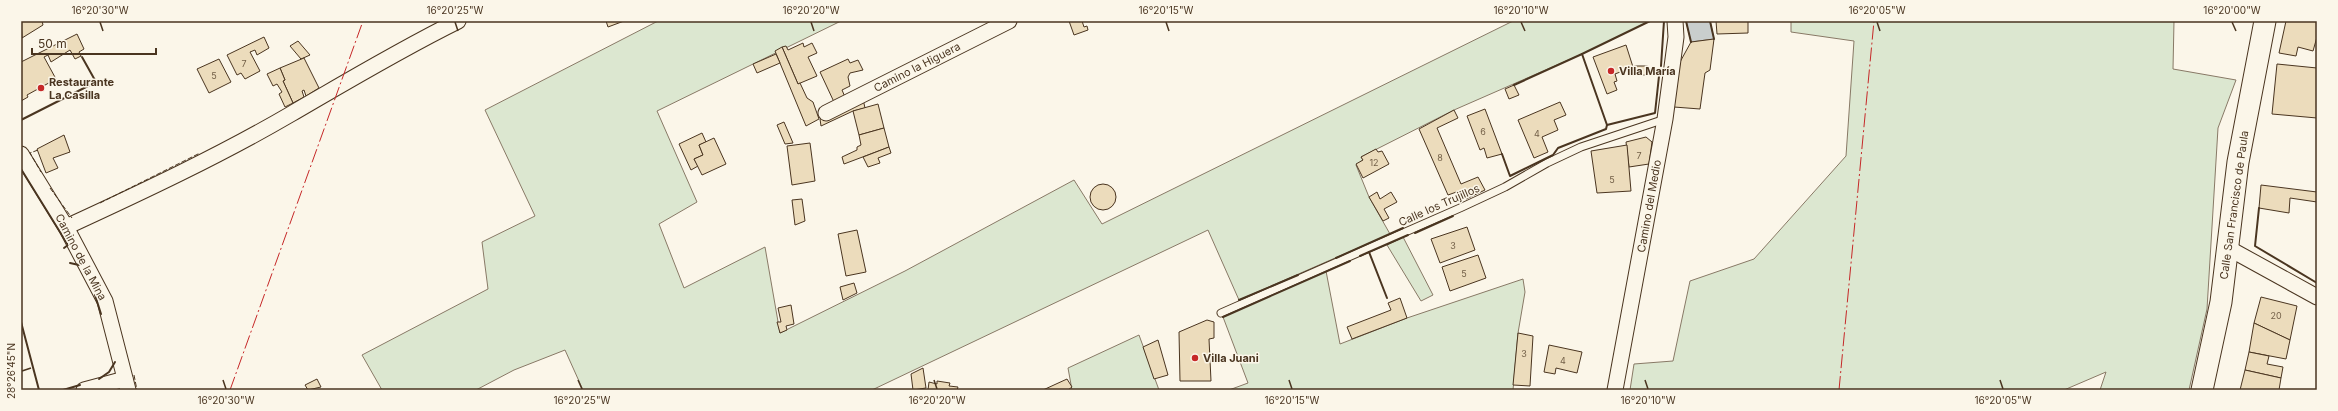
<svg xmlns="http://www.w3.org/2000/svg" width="2338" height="411" viewBox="0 0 2338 411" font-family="Inter,sans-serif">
<rect width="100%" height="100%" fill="#fbf6e9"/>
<!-- green -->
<g fill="#dce7d0" stroke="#887966">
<path d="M658 21H841L657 111 697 202 659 224 684 288 765 247 780 333 905 271 1074 180 1102 224 1513 21H1650L1582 54 1454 110 1361 157 1363 160 1356 165 1369 197 1390 234 1239 300 1208 230 872 390H583L565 350 514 370 476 390H382L362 355 488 289 482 242 535 216 485 110Z"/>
<path d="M1791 21H2174L2173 69 2236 80 2218 128 2207 309 2189 390H2100L2106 372 2064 390H1630L1634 364 1673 361 1690 281 1754 259 1846 156 1854 41 1791 32Z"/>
<path d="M1403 237 1433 295 1421 301 1387 245Z"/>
<path d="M1326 271 1340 344 1407 318 1523 279 1525 292 1518 333 1513 390H1229L1248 383 1223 317Z"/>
<path d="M1139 335 1159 390H1072L1068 368Z"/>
</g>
<!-- water -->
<path fill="#c9cecd" stroke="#887966" d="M1686 21H1710L1714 39 1691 42Z"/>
<!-- building -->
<g fill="#ecdcbc" stroke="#4a3520">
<path d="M21 21H42L43 25 22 38Z"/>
<path d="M606 21H624L608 27Z"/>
<path d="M1069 21H1082L1084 27 1087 26 1088 30 1074 35Z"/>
<path d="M1716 21H1748V33L1717 34Z"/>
<path d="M2286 21H2317V37L2313 51 2298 47 2296 56 2279 53Z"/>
<path d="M77 34 84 49 79 52 81 56 75 59 70 50 51 62 48 55 44 57 56 79 27 95 28 97 21 101V62Z"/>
<path d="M264 37 269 48 257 55 255 50 250 52 260 71 245 79 241 73 237 75 227 55Z"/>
<path d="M1714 39 1710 70 1705 73 1700 109 1674 107 1680 62 1691 42Z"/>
<path d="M298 41 310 55 301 59 290 46Z"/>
<path d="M803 43 804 47 812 43 817 53 808 57 817 76 798 84 782 47 786 46 788 50Z"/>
<path d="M1626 45 1633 67 1615 74 1617 81 1614 82 1617 90 1607 94 1593 57Z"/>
<path d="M782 47 798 84 800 83 807 98 813 102 819 119 806 126 775 51Z"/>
<path d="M776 54 780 63 757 73 753 64Z"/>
<path d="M304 58 319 88 306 96 304 90 302 91 304 97 293 103 283 81 285 80 280 68Z"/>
<path d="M219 59 231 82 209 93 197 69Z"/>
<path d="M848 59 850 63 858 60 863 70 850 73 848 77 850 86 842 90 845 97 834 102 820 72Z"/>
<path d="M2277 64 2317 68V118L2272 114Z"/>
<rect x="1635" y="66" width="12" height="9"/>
<path d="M280 68 285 80 283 81 293 103 285 107 279 94 282 92 277 84 273 86 267 74Z"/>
<path d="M1514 85 1519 95 1509 99 1505 89Z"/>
<path d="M863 99 865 108 853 111 821 126 820 119Z"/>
<path d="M1560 102 1566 115 1554 120 1558 130 1542 137 1548 152 1534 158 1518 120Z"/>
<path d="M878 104 884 128 859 135 853 111Z"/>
<path d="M1485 109 1502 154 1487 158 1484 148 1480 150 1467 116Z"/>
<path d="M1454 110 1458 118 1437 128 1461 184 1478 177 1485 190 1466 199 1462 190 1448 195 1419 129Z"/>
<path d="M784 122 793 143 785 144 777 125Z"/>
<path d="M884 128 889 147 844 164 842 157 857 150V147L861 145 859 135Z"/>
<path d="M702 133 706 142 699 145 703 155 694 159 698 166 691 170 679 144Z"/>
<path d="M64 135 70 152 53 158 58 168 46 173 37 149Z"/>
<path d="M1646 137 1652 142 1649 164 1629 167 1626 142Z"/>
<path d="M714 138 726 164 702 175 694 159 703 155 699 145Z"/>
<path d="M810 143 815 181 792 185 787 146Z"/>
<path d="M1627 145 1631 191 1597 193 1591 151Z"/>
<path d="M889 147 891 153 878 158 880 163 868 167 863 157Z"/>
<path d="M1376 149 1378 152 1382 151 1389 164 1363 178 1356 164 1363 160 1361 157Z"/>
<circle cx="1103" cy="197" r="13"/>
<path d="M2261 185 2317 192V202L2290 198 2289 213 2259 208Z"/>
<path d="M1377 192 1380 199 1391 192 1397 202 1384 209 1389 218 1383 221 1369 197Z"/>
<path d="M802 199 805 221 795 225 792 200Z"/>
<path d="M1467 227 1475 250 1440 263 1431 239Z"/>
<path d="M857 230 866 272 846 276 838 234Z"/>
<path d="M1478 255 1486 278 1450 291 1442 267Z"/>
<path d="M854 283 857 293 843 300 840 287Z"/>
<path d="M2261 297 2297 306 2290 340 2254 323Z"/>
<path d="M1400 298 1407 318 1352 339 1347 327 1391 310 1388 303Z"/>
<path d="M791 305 794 324 786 326 787 330 780 333 777 322H781L778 308Z"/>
<path d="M1207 320 1214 322V338L1209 339 1211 381H1180L1179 332Z"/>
<path d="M2254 323 2290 340 2286 359 2249 352Z"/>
<path d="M1518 333 1533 336 1530 386 1513 385Z"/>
<path d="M1158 340 1168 375 1154 379 1143 347Z"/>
<path d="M1549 345 1582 352 1577 373 1556 368 1555 374 1544 372Z"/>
<path d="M2249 352 2269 356 2267 364 2283 367 2281 378 2245 370Z"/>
<path d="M923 368 926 388 913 390 911 374Z"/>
<path d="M2245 370 2281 378 2279 390H2240Z"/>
<path d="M317 379 321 387 308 390 305 385Z"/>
<path d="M1067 379 1072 387 1068 390H1043Z"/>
<path d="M937 381 950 383 949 386 958 387 957 390H928L929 382 937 384Z"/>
</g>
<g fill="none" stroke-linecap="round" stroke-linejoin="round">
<!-- service casing -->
<g stroke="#4a3520" stroke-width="9">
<path id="service" d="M1221 313 1460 208 1505 187 1547 163 1581 147 1665 119"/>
</g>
<!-- minor casing -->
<g stroke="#4a3520" stroke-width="17">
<g id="minor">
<path d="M826 113 1009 21"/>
<path d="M21 154 66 227 105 301 128 390"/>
<path d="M66 227C142 192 219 156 291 114 346 82 401 49 458 21"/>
<path d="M2228 248 2317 297"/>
<path d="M84 390 125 379"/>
<path d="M1615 390 1665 119 1676 37 1675 21"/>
</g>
</g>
<!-- secondary casing -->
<g stroke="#4a3520" stroke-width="23">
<path id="secondary" d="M2202 390 2221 302 2238 162 2265 21"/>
</g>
<!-- service -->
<use href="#service" stroke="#fbf6e9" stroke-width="7"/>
<!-- minor -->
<use href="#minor" stroke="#fbf6e9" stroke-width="15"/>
<!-- secondary -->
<use href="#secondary" stroke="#fbf6e9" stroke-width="21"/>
<!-- fence -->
<g stroke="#4a3520" stroke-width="1" stroke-dasharray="5 2" stroke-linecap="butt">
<path d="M38 150 30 153 41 172"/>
<path d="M50 188 72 218"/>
<path d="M100 203 200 153"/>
<path d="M134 375 137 390"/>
</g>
<!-- wall -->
<g stroke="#4a3520" stroke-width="2">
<path d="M1686 21 1691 42"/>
<path d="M1710 21 1714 39"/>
<path d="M1582 54 1650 21"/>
<path d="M1661 66 1664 21"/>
<path d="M21 120 96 82 82 57"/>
<path d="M1607 125 1655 113 1659 76"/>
<path d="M1502 154 1510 176 1553 155 1558 148 1606 129 1607 125 1582 54 1514 85"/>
<path d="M21 169 68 245 64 248"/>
<path d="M2259 208 2255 246 2317 283"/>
<path d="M1415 233 1453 216"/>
<path d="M1369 252 1408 235"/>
<path d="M1360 256 1369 252 1387 298"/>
<path d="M1336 258 1403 228"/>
<path d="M70 263 79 265"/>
<path d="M95 295 101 314"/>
<path d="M1239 300 1298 275"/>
<path d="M1223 317 1350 261"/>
<path d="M21 322 39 390"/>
<path d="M99 379 109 372 115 362"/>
<path d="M63 390 80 385"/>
</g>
<!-- power -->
<g stroke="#c62828" stroke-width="1" stroke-dasharray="14 3 2 3" stroke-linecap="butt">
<path d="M230 390 363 21"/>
<path d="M1839 390 1874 21"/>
</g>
</g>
<!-- ticks -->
<path fill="none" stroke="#4a3520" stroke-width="1.5" d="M100 22 103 31M455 22 458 31M811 22 814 31M1166 22 1169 31M1521 22 1525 31M1877 22 1880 31M2232 22 2236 31M22 371 31 368M223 380 226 389M578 380 582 389M934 380 937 389M1289 380 1292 389M1645 380 1648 389M2000 380 2003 389"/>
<!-- markers -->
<g fill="#c62828" stroke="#fbf6e9" stroke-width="1.5">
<circle cx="1611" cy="71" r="4"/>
<circle cx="41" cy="88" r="4"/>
<circle cx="1195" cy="358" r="4"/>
</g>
<g text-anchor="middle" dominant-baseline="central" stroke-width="3" stroke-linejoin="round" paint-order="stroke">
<!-- number labels -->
<g font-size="9" fill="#725f47">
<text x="244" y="63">7</text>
<text x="214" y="75">5</text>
<text x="1483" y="131">6</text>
<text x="1537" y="133">4</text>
<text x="1639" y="155">7</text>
<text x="1440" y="157">8</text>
<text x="1374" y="162">12</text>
<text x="1612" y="179">5</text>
<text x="1453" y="245">3</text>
<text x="1464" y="273">5</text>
<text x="2276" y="315">20</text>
<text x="1524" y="353">3</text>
<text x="1563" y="360">4</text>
</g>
<!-- street labels -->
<g font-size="11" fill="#4a3520" stroke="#fbf6e9">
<text transform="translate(917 67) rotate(-27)">Camino la Higuera</text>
<text transform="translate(1439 205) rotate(-24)">Calle los Trujillos</text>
<text transform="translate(2234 205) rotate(-82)">Calle San Francisco de Paula</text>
<text transform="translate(1649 206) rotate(-80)">Camino del Medio</text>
<text transform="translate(81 257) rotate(62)">Camino de la Mina</text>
</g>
<!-- poi labels -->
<g font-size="11" font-weight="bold" fill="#4a3520" stroke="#fbf6e9" text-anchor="start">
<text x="1619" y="71">Villa María</text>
<text x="49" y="82">Restaurante<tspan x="49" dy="13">La Casilla</tspan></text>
<text x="1203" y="358">Villa Juani</text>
</g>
</g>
<!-- border -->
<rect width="2338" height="411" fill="none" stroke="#fbf6e9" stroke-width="44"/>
<!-- scale -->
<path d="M32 48v6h124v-6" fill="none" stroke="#4a3520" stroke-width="2"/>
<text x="38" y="48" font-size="12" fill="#4a3520" stroke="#fbf6e9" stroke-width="3" paint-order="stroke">50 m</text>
<rect x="22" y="22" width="2294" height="367" fill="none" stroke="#4a3520" stroke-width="1.5"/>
<g font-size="10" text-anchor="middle" fill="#4a3520">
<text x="100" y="14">16°20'30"W</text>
<text x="455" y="14">16°20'25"W</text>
<text x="811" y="14">16°20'20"W</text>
<text x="1166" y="14">16°20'15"W</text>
<text x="1521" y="14">16°20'10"W</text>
<text x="1877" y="14">16°20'05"W</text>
<text x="2232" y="14">16°20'00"W</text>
<text transform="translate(11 371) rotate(-90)" y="4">28°26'45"N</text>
<text x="226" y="404">16°20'30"W</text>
<text x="582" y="404">16°20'25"W</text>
<text x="937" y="404">16°20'20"W</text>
<text x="1292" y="404">16°20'15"W</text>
<text x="1648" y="404">16°20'10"W</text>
<text x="2003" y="404">16°20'05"W</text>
</g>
</svg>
